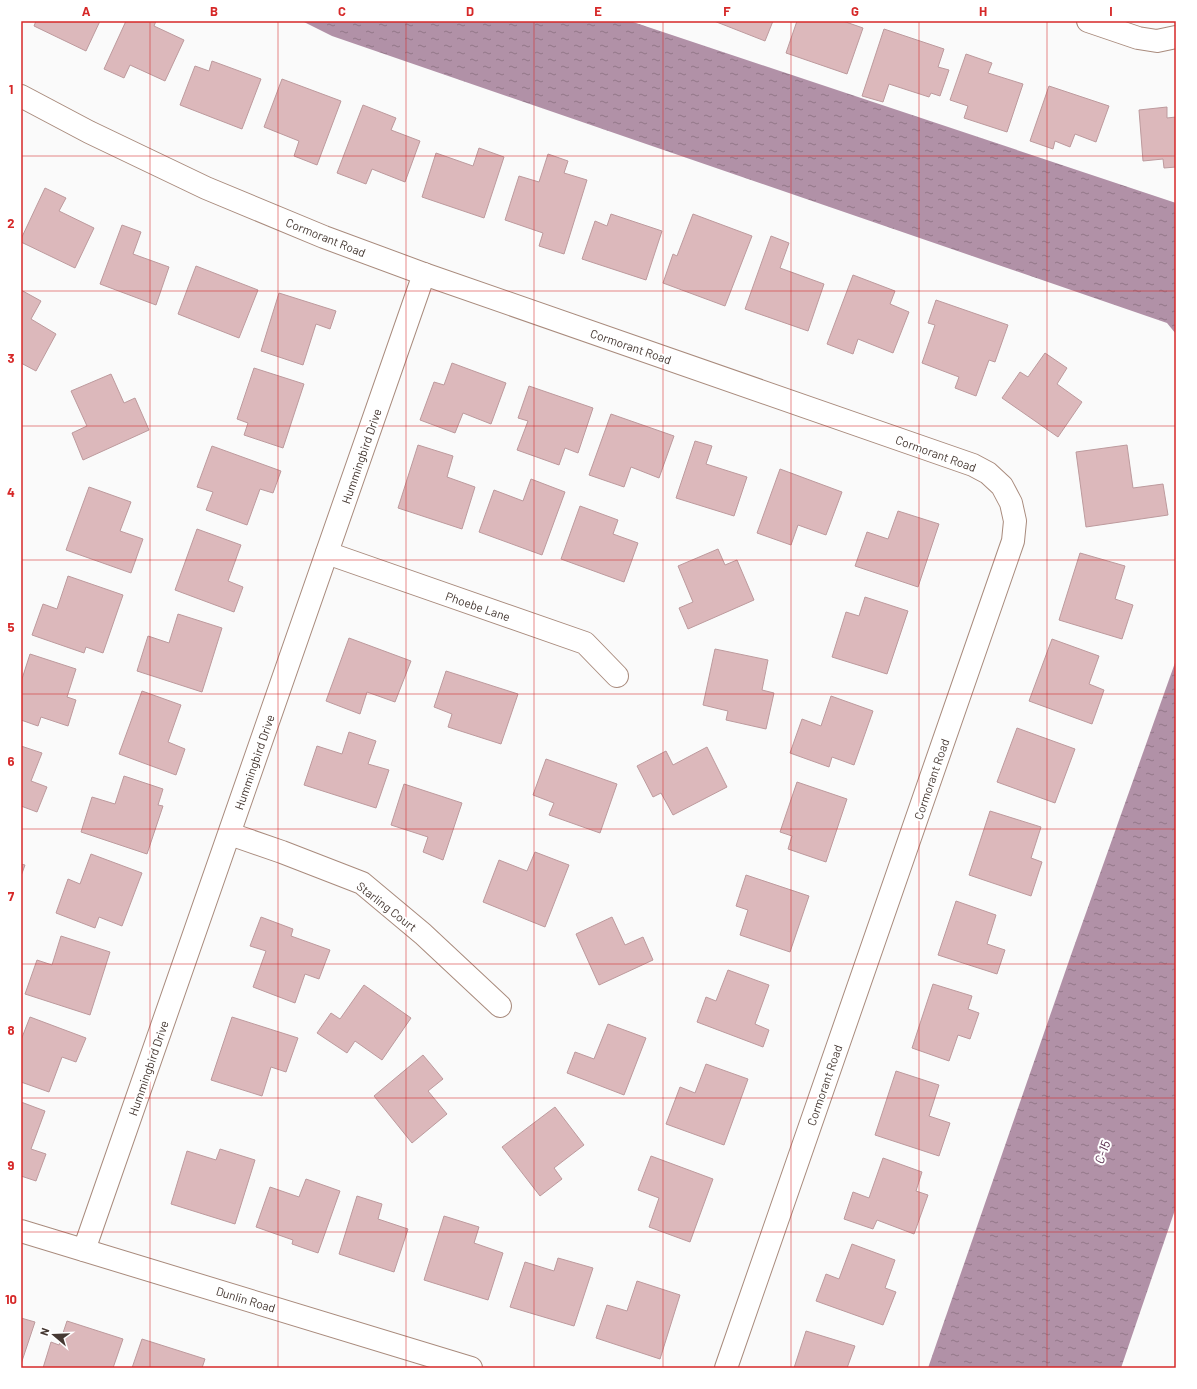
<svg xmlns="http://www.w3.org/2000/svg" width="1197" height="1389" viewBox="0 0 1197 1389" font-family="Barlow,sans-serif">
<defs>
<pattern id="water-ripples" width="26" height="14" patternUnits="userSpaceOnUse"><rect width="26" height="14" fill="#b191a7"/><path d="M2 4q2-2 4 0t4 0M15 11q2-2 4 0t4 0" fill="none" stroke="#927789"/></pattern>
</defs>
<rect width="100%" height="100%" fill="#fafafa"/>
<!-- water -->
<g fill="url(#water-ripples)">
<path d="M302 21H630L1176 203V334L1167 323 332 36Z"/>
<path d="M1176 660V1207L1121 1368H928L1071 955Z"/>
</g>
<!-- building -->
<g fill="#dcb8bb" stroke="#bd9a9d">
<path d="M36 21H100L86 51 34 26Z"/>
<path d="M126 21H156L154 26 184 40 165 81 130 65 124 78 104 69Z"/>
<path d="M714 21H773L765 41Z"/>
<path d="M797 21H843L863 28 847 74 786 53Z"/>
<path d="M884 29 944 49 938 67 949 70 940 96 931 93 929 97 889 84 883 102 862 96Z"/>
<path d="M966 54 992 63 988 73 1023 84 1007 132 964 118 968 106 950 100Z"/>
<path d="M212 61 261 79 242 129 180 105 195 66 209 71Z"/>
<path d="M282 79 341 101 317 165 294 156 299 141 264 127Z"/>
<path d="M1049 86 1109 106 1096 142 1075 134 1070 147 1055 141 1053 149 1030 141Z"/>
<path d="M363 105 396 118 391 130 420 141 405 182 372 169 366 184 337 173Z"/>
<path d="M1167 107V118L1176 117V167L1164 168 1163 159 1143 161 1139 110Z"/>
<path d="M479 148 504 157 484 218 422 197 436 153 473 166Z"/>
<path d="M548 154 568 161 564 173 587 180 564 254 539 246 543 233 505 220 519 176 539 182Z"/>
<path d="M45 188 66 198 59 211 94 228 75 268 21 242V239Z"/>
<path d="M611 214 662 231 646 280 582 259 595 221 607 226Z"/>
<path d="M693 214 752 236 725 306 663 283 673 254 677 256Z"/>
<path d="M122 225 141 232 133 254 169 267 156 305 100 284Z"/>
<path d="M771 236 789 243 780 268 824 284 808 331 745 309Z"/>
<path d="M196 266 258 290 239 338 178 314Z"/>
<path d="M853 275 895 291 890 304 909 312 893 353 858 339 853 354 827 344Z"/>
<path d="M21 290 41 301 31 319 56 334 36 371 21 363Z"/>
<path d="M279 293 336 311 330 329 316 324 303 365 261 351Z"/>
<path d="M936 300 1008 325 995 362 989 360 976 396 955 388 959 377 922 363 935 325 928 323Z"/>
<path d="M1045 353 1067 368 1057 384 1082 402 1058 437 1002 398 1020 372 1028 377Z"/>
<path d="M452 363 506 383 491 424 463 413 455 433 420 420 434 382 444 385Z"/>
<path d="M254 368 304 384 283 448 244 435 248 423 237 419Z"/>
<path d="M111 374 124 403 135 398 149 430 83 460 72 433 87 426 71 391Z"/>
<path d="M529 386 593 408 578 453 565 448 559 465 517 450 528 421 518 418Z"/>
<path d="M611 414 674 436 659 478 631 467 624 487 589 475Z"/>
<path d="M695 441 712 446 706 464 747 477 734 516 676 498Z"/>
<path d="M418 445 453 456 447 477 475 487 462 529 398 508Z"/>
<path d="M1127 445 1133 488 1163 484 1168 515 1086 527 1076 452Z"/>
<path d="M212 446 281 471 273 493 260 489 247 525 206 510 213 492 197 487Z"/>
<path d="M780 469 842 492 826 535 798 525 791 545 757 533Z"/>
<path d="M531 479 565 492 542 555 479 532 494 490 523 501Z"/>
<path d="M89 487 131 502 120 531 143 539 131 573 66 550Z"/>
<path d="M580 506 618 520 613 534 638 543 624 582 561 559Z"/>
<path d="M898 511 939 524 918 587 855 566 867 532 888 539Z"/>
<path d="M197 529 241 545 228 581 243 587 234 612 175 590Z"/>
<path d="M718 549 725 565 737 560 754 600 688 629 679 608 693 602 678 566Z"/>
<path d="M1080 553 1125 566 1115 599 1133 605 1122 639 1059 620Z"/>
<path d="M68 576 123 595 103 653 86 647 84 653 32 635 43 604 57 609Z"/>
<path d="M865 597 908 611 887 674 832 657 846 612 859 616Z"/>
<path d="M178 614 222 628 202 692 137 671 148 636 169 643Z"/>
<path d="M349 638 411 661 395 702 367 692 360 714 326 701Z"/>
<path d="M1052 639 1099 656 1089 684 1104 690 1092 724 1029 701Z"/>
<path d="M715 649 768 660 762 690 774 693 766 729 726 720 728 711 703 705Z"/>
<path d="M30 654 76 669 67 697 76 700 68 726 41 717 38 726 21 720V682Z"/>
<path d="M446 671 518 694 501 744 448 727 452 714 434 707Z"/>
<path d="M142 691 181 705 168 742 185 749 176 775 119 754Z"/>
<path d="M831 696 873 711 854 765 832 757 829 767 790 753 802 719 821 726Z"/>
<path d="M1017 728 1075 749 1055 803 997 782Z"/>
<path d="M349 732 376 741 368 764 389 770 376 808 304 785 317 746 342 754Z"/>
<path d="M21 746 42 753 31 781 47 787 37 812 21 806Z"/>
<path d="M707 747 727 787 673 815 661 793 653 797 637 766 666 751 673 765Z"/>
<path d="M546 759 617 784 600 833 549 815 554 803 533 795Z"/>
<path d="M124 776 163 789 158 805 163 806 147 854 81 832 92 797 115 804Z"/>
<path d="M797 782 847 799 826 862 788 849 792 836 780 832Z"/>
<path d="M404 784 462 803 443 860 423 852 428 837 391 825Z"/>
<path d="M990 811 1041 827 1031 858 1042 862 1031 896 969 875Z"/>
<path d="M535 852 569 865 545 927 483 902 499 860 527 871Z"/>
<path d="M91 854 142 873 122 926 99 917 95 928 56 913 68 879 80 884Z"/>
<path d="M21 864 25 865 21 876Z"/>
<path d="M746 875 809 896 790 952 740 935 748 910 736 906Z"/>
<path d="M956 901 996 915 987 944 1005 950 997 974 938 955Z"/>
<path d="M261 917 293 929 291 936 330 950 319 979 305 974 295 1003 253 987 266 951 250 946Z"/>
<path d="M612 917 625 945 643 937 653 960 599 985 576 934Z"/>
<path d="M61 936 110 952 90 1015 25 994 37 960 52 965Z"/>
<path d="M728 970 769 985 755 1024 769 1030 763 1047 697 1022 706 997 716 1001Z"/>
<path d="M933 984 972 996 968 1009 979 1013 970 1039 958 1035 949 1061 912 1048Z"/>
<path d="M364 985 411 1018 382 1060 355 1041 347 1053 317 1033 331 1013 340 1019Z"/>
<path d="M30 1017 86 1038 76 1062 62 1057 49 1092 21 1082V1040Z"/>
<path d="M232 1017 298 1038 286 1072 271 1067 262 1096 211 1080Z"/>
<path d="M608 1024 646 1038 624 1095 567 1073 575 1052 594 1059Z"/>
<path d="M423 1055 443 1079 428 1091 447 1114 412 1143 374 1096Z"/>
<path d="M706 1064 748 1079 724 1145 666 1124 680 1087 695 1093Z"/>
<path d="M896 1071 939 1085 929 1116 950 1123 939 1156 875 1135Z"/>
<path d="M21 1102 45 1111 31 1149 46 1154 36 1181 21 1176Z"/>
<path d="M555 1107 584 1145 554 1168 562 1179 540 1196 502 1147Z"/>
<path d="M220 1149 255 1160 235 1224 171 1204 187 1151 216 1160Z"/>
<path d="M651 1156 713 1179 690 1242 649 1227 659 1198 638 1190Z"/>
<path d="M883 1158 922 1172 916 1191 928 1195 914 1234 877 1220 873 1229 844 1219 853 1192 869 1198Z"/>
<path d="M306 1179 340 1191 318 1253 292 1244 293 1240 256 1227 270 1187 299 1197Z"/>
<path d="M357 1196 382 1204 378 1219 408 1229 394 1272 339 1254Z"/>
<path d="M444 1216 479 1227 474 1243 503 1253 488 1300 424 1280Z"/>
<path d="M852 1244 895 1260 885 1288 896 1292 883 1325 816 1301 826 1274 839 1279Z"/>
<path d="M558 1258 593 1268 574 1326 510 1307 525 1262 554 1271Z"/>
<path d="M637 1281 680 1295 660 1359 596 1338 607 1305 627 1311Z"/>
<path d="M21 1318 35 1322 21 1364Z"/>
<path d="M67 1321 123 1339 113 1368H43L51 1342 59 1345Z"/>
<path d="M806 1331 855 1346 847 1368H794Z"/>
<path d="M142 1339 205 1359 202 1368H132Z"/>
</g>
<g fill="none" stroke-linecap="round" stroke-linejoin="round">
<!-- minor casing -->
<g stroke="#a98b7d" stroke-width="24">
<g id="minor">
<path d="M1088 21 1138 38 1157 41 1176 37"/>
<path d="M21 96 89 132 206 188 324 237 424 274 973 465 988 473 1002 486 1011 503 1015 521 1013 541 726 1368"/>
<path d="M327 553 585 643 617 676"/>
<path d="M230 834 282 852 362 883 423 934 500 1006"/>
<path d="M21 1231 471 1368"/>
<path d="M84 1250 424 274"/>
</g>
</g>
<!-- minor -->
<use href="#minor" stroke="#fff" stroke-width="22"/>
</g>
<!-- grid -->
<path fill="none" stroke="#d62828" stroke-width="1" stroke-opacity="0.55" d="M150 21V1368M278 21V1368M406 21V1368M534 21V1368M663 21V1368M791 21V1368M919 21V1368M1047 21V1368M21 156H1176M21 291H1176M21 426H1176M21 560H1176M21 694H1176M21 829H1176M21 964H1176M21 1098H1176M21 1232H1176"/>
<g text-anchor="middle" dominant-baseline="central" stroke-width="4" stroke-linejoin="round" paint-order="stroke">
<!-- street labels -->
<g font-size="12" fill="#463933" stroke="#fff">
<text transform="translate(326 237) rotate(22)">Cormorant Road</text>
<text transform="translate(631 346) rotate(19)">Cormorant Road</text>
<text transform="translate(936 453) rotate(20)">Cormorant Road</text>
<text transform="translate(361 456) rotate(-71)">Hummingbird Drive</text>
<text transform="translate(478 606) rotate(19)">Phoebe Lane</text>
<text transform="translate(254 762) rotate(-71)">Hummingbird Drive</text>
<text transform="translate(931 779) rotate(-71)">Cormorant Road</text>
<text transform="translate(387 906) rotate(38)">Starling Court</text>
<text transform="translate(148 1068) rotate(-71)">Hummingbird Drive</text>
<text transform="translate(824 1085) rotate(-71)">Cormorant Road</text>
<text transform="translate(246 1299) rotate(17)">Dunlin Road</text>
</g>
<!-- water labels -->
<g font-size="13" font-style="italic" fill="#582c4d" stroke="#fff">
<text transform="translate(1102 1152) rotate(-71)">C-15</text>
</g>
</g>
<!-- border -->
<rect width="1197" height="1389" fill="none" stroke="#ffffff" stroke-width="44"/>
<!-- north arrow -->
<g transform="translate(54 1335) rotate(289)" stroke="#ffffff" stroke-width="3" paint-order="stroke">
<path d="M0-3L7 15L0 10L-7 15Z" fill="#463933"/>
<text y="-6" font-size="11" font-weight="bold" text-anchor="middle" fill="#463933">N</text>
</g>
<rect x="22" y="22" width="1153" height="1345" fill="none" stroke="#d62828" stroke-width="1.5"/>
<g font-size="13" text-anchor="middle" font-weight="bold" fill="#d62828">
<text x="86" y="16">A</text>
<text x="214" y="16">B</text>
<text x="342" y="16">C</text>
<text x="470" y="16">D</text>
<text x="598" y="16">E</text>
<text x="727" y="16">F</text>
<text x="855" y="16">G</text>
<text x="983" y="16">H</text>
<text x="1111" y="16">I</text>
<text x="11" y="94">1</text>
<text x="11" y="228">2</text>
<text x="11" y="363">3</text>
<text x="11" y="497">4</text>
<text x="11" y="632">5</text>
<text x="11" y="766">6</text>
<text x="11" y="901">7</text>
<text x="11" y="1035">8</text>
<text x="11" y="1170">9</text>
<text x="11" y="1304">10</text>
</g>
</svg>
